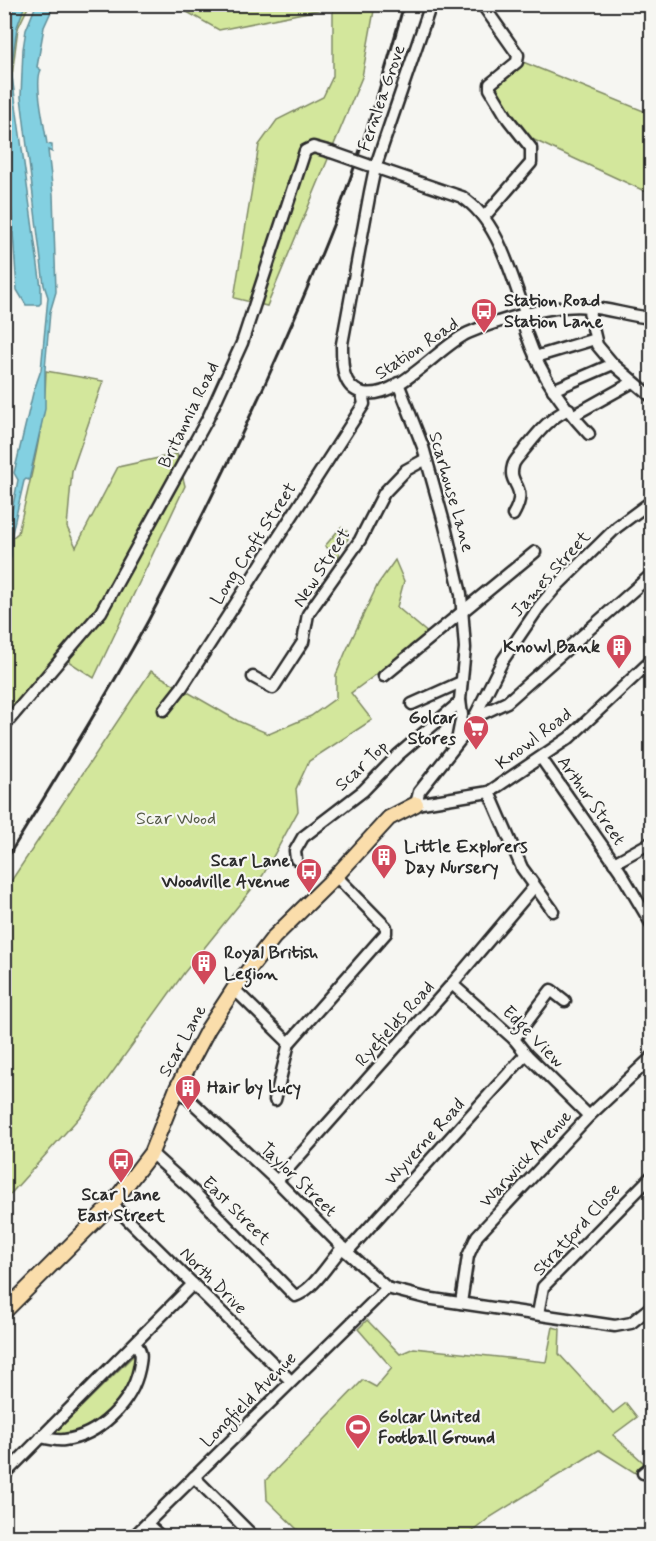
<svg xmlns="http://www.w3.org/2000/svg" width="656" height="1541" viewBox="0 0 656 1541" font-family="Mynerve,sans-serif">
<rect width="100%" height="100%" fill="#f6f6f2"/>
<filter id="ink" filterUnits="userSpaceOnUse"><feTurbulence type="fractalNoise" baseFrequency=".0167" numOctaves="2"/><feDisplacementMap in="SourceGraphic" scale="12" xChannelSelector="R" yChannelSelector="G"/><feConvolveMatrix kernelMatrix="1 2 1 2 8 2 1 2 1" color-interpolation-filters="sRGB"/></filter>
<g filter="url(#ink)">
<!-- green -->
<g fill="#d3e79c" stroke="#7f8964" stroke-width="1.5">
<path d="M4 5H29L18 28 7 116H4Z"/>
<path d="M186 5H375L362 77 267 306 234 298 259 145 277 120 323 97 333 76V7L219 30 187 12Z"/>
<path d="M523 62 651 114V194L532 139C515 124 502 106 495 84Z"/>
<path d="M46 371 103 381 72 471 67 527 76 547 118 467 177 454 185 486 94 678 59 655 5 718V537H13L18 533C30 480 45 426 46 371Z"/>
<path d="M341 527 347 531 348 539 338 551 340 555 338 557 325 546Z"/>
<path d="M395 560 404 581 397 607 430 635 351 693 372 720 309 761 296 789 298 811 263 875 184 973 84 1112 5 1200V890L151 671 238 721 269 734 311 716 336 698V675L346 651 378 584Z"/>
<path d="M367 1320 400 1354 414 1348 546 1362 553 1327 560 1329 559 1354 613 1413 626 1403 637 1417 613 1435 644 1463 637 1474 599 1450 489 1518 467 1536H304L267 1500 266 1480 363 1380 376 1387 392 1368 358 1329Z"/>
<path d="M133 1356 137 1358 127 1393 107 1416 74 1435 56 1437 55 1433Z"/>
</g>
<!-- water -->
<g fill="#83d0e1" stroke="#608e98" stroke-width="1.5">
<path d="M14 5H25L17 27 11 69 41 287V303L39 305H26L17 290C14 252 12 213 9 175 5 126 0 49 14 5Z"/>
<path d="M36 5H54L44 27 37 67 41 70C34 83 45 127 47 144L52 145V152L48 150 53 194 56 292 50 312 45 369V409L29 480 26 479 24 481 12 533 11 557 5 577V534L8 531 18 480 14 473 33 393 41 370 48 297 44 285 21 97 23 49 26 30Z"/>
</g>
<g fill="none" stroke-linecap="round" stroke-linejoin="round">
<!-- minor casing -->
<g stroke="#2b2b2b" stroke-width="15">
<g id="minor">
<path d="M431 4 375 168 370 192 342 344C342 362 341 388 363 393 398 400 439 346 468 333 498 320 557 303 588 307 610 309 630 316 652 318"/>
<path d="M482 4 518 55 517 62 490 84V89L508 119 531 148V163L484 217"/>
<path d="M371 166 462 197C499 221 511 276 526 315"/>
<path d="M588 307 597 345 613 364 652 397"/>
<path d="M521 316C534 364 555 398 589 434"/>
<path d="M535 357 595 339"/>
<path d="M398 383 423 447 445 526 461 594 465 648 460 700 462 715 457 741"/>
<path d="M553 390 613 364"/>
<path d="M574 415 633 382"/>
<path d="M652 501 617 527 555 588 539 607 503 660 468 730 419 792 416 804 489 792 569 738 652 660"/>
<path d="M513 515C530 485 507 486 513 466 514 460 521 455 524 450 538 433 549 418 569 409"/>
<path d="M384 676 535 552"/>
<path d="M253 677 273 688 303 642 308 614 360 540 384 493 406 470 426 459"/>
<path d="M412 704 461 682"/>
<path d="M164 710 182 687 364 404 362 393"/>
<path d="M473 718 507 702 652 574"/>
<path d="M4 726 101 612 208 418 242 343 305 151 313 147 331 152"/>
<path d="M541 758 620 871 652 925"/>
<path d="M489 792 522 868 553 911"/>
<path d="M296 859 295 851 303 837 363 791 398 755 460 702V700"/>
<path d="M614 863 652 842"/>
<path d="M452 984 514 1039 526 1054 589 1116"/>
<path d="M234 989 289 1043 386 933V927L336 876"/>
<path d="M514 1039 551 990 565 1001"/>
<path d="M177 1088 277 1181 347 1252 387 1288 426 1298 615 1326 631 1323 652 1306"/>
<path d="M275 1100 289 1043"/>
<path d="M151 1153 193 1191 295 1296C314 1290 329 1262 343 1247"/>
<path d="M277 1181 452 984 534 887"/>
<path d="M112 1204 291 1381"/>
<path d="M347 1252 526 1054"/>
<path d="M461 1303 468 1256 477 1236 589 1116 652 1057"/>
<path d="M538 1314 543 1287 652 1176"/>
<path d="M41 1437C49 1439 57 1441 64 1440 99 1436 132 1403 139 1369 141 1359 143 1351 135 1344"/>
<path d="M643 1473 652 1466"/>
<path d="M4 1475 193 1284"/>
<path d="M194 1477 253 1536"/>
<path d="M147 1524 160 1536"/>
<path d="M134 1536 387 1288"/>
</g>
</g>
<!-- major casing -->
<g stroke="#2b2b2b" stroke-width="18">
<path id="major" d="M4 1312 112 1204 151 1153 177 1088 208 1029 234 989 274 937 336 876 389 818 416 804"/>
</g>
<!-- minor -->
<use href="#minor" stroke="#f6f6f2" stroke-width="10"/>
<!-- major -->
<use href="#major" stroke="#faddab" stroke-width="14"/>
<!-- rail -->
<path stroke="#2b2b2b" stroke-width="3" d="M4 863C53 783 103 703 148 621 196 531 241 439 282 346 304 296 326 247 344 196 367 133 386 69 404 4"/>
<!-- minor-bridge casing -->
<g stroke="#2b2b2b" stroke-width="15" stroke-linecap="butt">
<path id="minor-bridge" d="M331 152 368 165"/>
</g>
<!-- minor-bridge -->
<use href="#minor-bridge" stroke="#f6f6f2" stroke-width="10"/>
</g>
</g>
<!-- icons -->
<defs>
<g id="bus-pin" transform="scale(1.35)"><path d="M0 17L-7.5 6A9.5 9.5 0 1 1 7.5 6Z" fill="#d1495b" stroke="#f6f6f2"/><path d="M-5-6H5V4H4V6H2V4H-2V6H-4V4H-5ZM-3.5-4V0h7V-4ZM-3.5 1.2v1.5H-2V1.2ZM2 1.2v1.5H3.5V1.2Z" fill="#fff"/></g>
<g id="building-pin" transform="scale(1.35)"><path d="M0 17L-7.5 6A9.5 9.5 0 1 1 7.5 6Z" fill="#d1495b" stroke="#f6f6f2"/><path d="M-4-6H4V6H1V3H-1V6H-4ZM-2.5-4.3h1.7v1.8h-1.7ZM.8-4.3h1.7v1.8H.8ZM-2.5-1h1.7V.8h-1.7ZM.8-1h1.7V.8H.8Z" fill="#fff"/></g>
<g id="supermarket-pin" transform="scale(1.35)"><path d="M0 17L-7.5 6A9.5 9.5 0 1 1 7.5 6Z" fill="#d1495b" stroke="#f6f6f2"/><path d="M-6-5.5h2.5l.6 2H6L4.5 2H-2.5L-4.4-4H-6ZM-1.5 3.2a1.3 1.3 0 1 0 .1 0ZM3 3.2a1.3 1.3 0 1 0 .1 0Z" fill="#fff"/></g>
<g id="stadium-pin" transform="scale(1.35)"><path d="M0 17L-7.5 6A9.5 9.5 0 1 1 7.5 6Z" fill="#d1495b" stroke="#f6f6f2"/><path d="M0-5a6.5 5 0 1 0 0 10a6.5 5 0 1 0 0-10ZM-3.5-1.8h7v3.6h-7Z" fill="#fff"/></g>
</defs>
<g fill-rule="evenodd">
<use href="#bus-pin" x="484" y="311"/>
<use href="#building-pin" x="619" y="647"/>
<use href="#supermarket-pin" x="476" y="728"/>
<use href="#building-pin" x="384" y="857"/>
<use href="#bus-pin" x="309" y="871"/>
<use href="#building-pin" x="204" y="963"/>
<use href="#building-pin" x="188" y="1088"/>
<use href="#bus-pin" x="121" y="1161"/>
<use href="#stadium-pin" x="358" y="1427"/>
</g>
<g text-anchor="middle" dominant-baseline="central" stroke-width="4.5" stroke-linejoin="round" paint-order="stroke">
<!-- street labels -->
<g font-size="18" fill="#2b2b2b" stroke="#f6f6f2">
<text transform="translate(382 98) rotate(-71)">Fernlea Grove</text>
<text transform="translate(417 349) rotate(-34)">Station Road</text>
<text transform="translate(189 415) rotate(-64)">Britannia Road</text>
<text transform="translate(451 492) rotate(74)">Scarhouse Lane</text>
<text transform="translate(254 544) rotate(-57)">Long Croft Street</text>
<text transform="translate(322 568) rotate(-57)">New Street</text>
<text transform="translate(551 574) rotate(-48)">James Street</text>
<text transform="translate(534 739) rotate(-37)">Knowl Road</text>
<text transform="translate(362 766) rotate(-43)">Scar Top</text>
<text transform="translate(591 801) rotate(55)">Arthur Street</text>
<text transform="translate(395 1024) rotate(-48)">Ryefields Road</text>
<text transform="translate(533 1037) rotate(45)">Edge View</text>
<text transform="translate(183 1041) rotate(-61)">Scar Lane</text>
<text transform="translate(425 1142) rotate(-48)">Wyverne Road</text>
<text transform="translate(526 1159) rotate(-47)">Warwick Avenue</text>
<text transform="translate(298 1180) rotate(44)">Taylor Street</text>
<text transform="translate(236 1211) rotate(45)">East Street</text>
<text transform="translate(577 1230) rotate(-47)">Stratford Close</text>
<text transform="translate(213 1281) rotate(45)">North Drive</text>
<text transform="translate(249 1400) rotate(-45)">Longfield Avenue</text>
</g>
<!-- poi labels -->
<g font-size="18" font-weight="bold" fill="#2b2b2b" stroke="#f6f6f2" text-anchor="start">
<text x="504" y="301">Station Road<tspan x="504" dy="21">Station Lane</tspan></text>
<text x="600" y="647" text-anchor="end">Knowl Bank</text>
<text x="456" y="718" text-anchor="end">Golcar<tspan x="456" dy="21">Stores</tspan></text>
<text x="404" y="847">Little Explorers<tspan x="404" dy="21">Day Nursery</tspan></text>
<text x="290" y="861" text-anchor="end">Scar Lane<tspan x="290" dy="21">Woodville Avenue</tspan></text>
<text x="224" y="953">Royal British<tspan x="224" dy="21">Legion</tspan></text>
<text x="207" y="1088">Hair by Lucy</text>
<text x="121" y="1195" text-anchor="middle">Scar Lane<tspan x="121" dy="21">East Street</tspan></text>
<text x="378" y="1417">Golcar United<tspan x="378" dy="21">Football Ground</tspan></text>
</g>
<!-- park labels -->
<g font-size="18" fill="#555a47" stroke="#f6f6f2">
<text x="176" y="819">Scar Wood</text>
</g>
</g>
<!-- margin -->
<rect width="656" height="1541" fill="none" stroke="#f6f6f2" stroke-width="24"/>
<rect x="12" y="12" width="632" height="1517" fill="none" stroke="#2b2b2b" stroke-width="2" filter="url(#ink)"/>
</svg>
